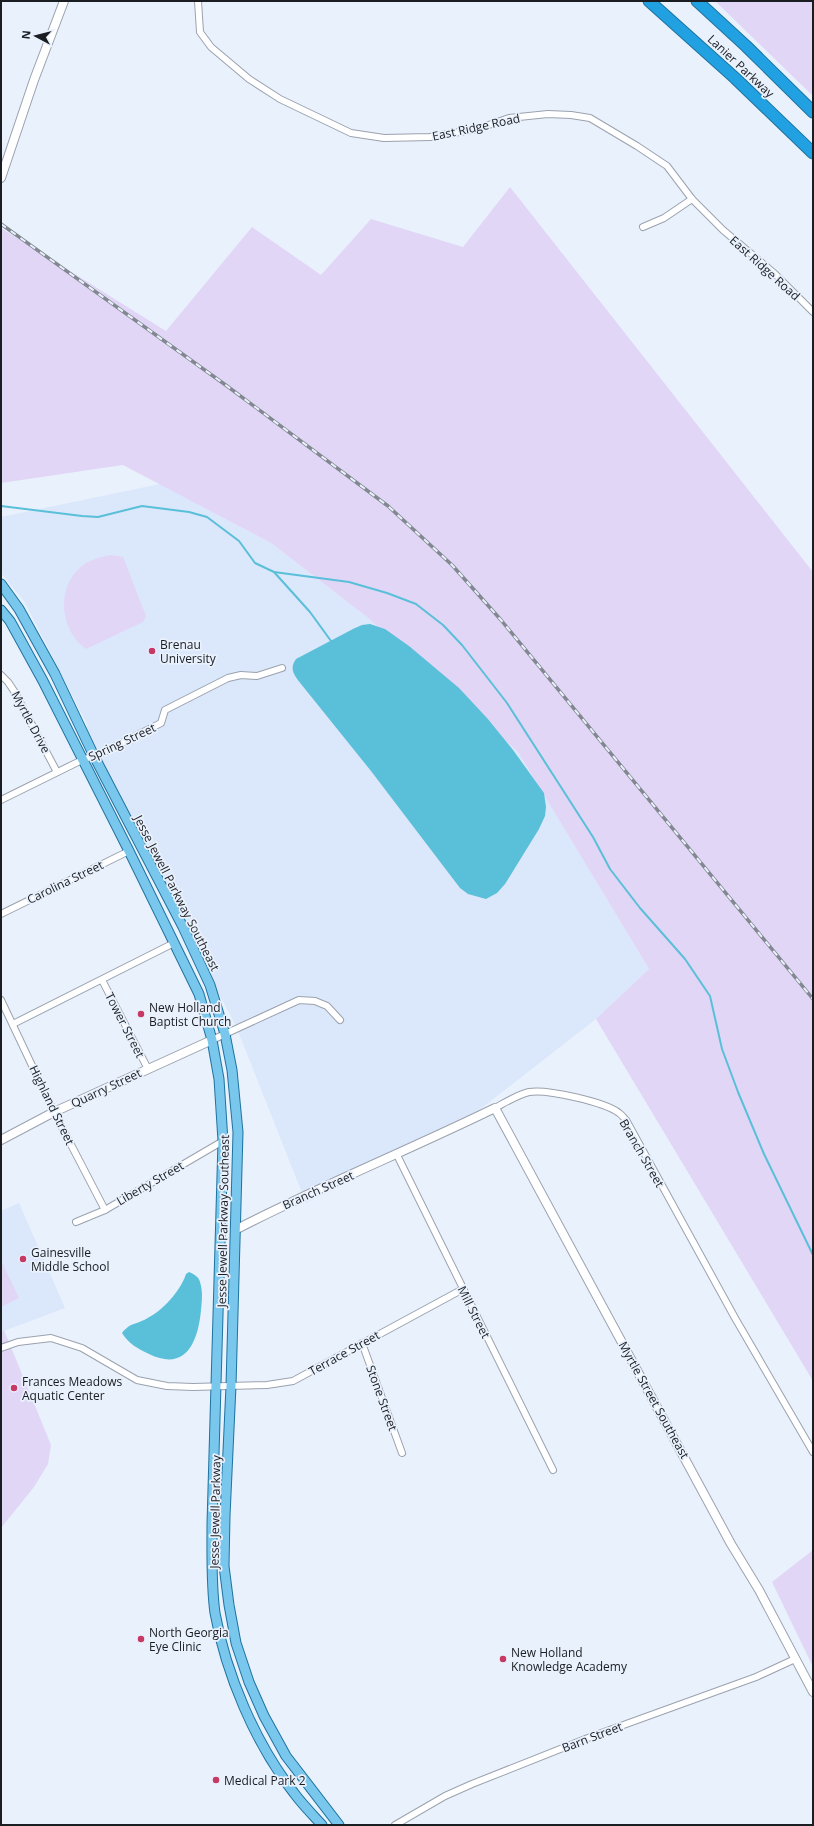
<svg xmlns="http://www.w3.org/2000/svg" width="814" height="1826" viewBox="0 0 814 1826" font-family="'Open Sans',sans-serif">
<rect width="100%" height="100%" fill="#e9f1fd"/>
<!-- built -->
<g fill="#dbe7fa">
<path d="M160 484 271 543 367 617 518 752 649 969 596 1019 461 1124 306 1203 236 1026 78 731 88 726 24 601 1 573V517Z"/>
<path d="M19 1203 65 1308 1 1332V1211Z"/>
</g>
<!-- green -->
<g fill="#e2d6f7">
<path d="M715 1H813V96Z"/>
<path d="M510 187 813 572V1381L596 1019 649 969 518 752 367 617 271 543 123 465 1 483V228L166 331 252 227 321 275 371 219 463 247Z"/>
<path d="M111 555 123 557 146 616 143 622 86 649C60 631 55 587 82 566 91 559 101 557 111 555Z"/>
<path d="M1 1260 19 1298 1 1307Z"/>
<path d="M4 1330 51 1445 48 1464 34 1487 1 1528V1332Z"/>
<path d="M813 1550V1667L772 1582Z"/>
</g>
<!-- water -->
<g fill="#5abfd8">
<path d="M370 624 385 629 409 646 459 688 487 718 513 750 544 793 546 807 545 816 539 829 505 884 497 893 486 899 468 894 460 888 371 771 301 684C294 675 289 669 296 659L353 629 362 625Z"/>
<path d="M189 1272C194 1274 199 1277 200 1282 203 1291 202 1301 201 1310 198 1342 186 1372 149 1354 138 1349 128 1343 122 1333 131 1322 135 1325 146 1319 162 1311 180 1292 186 1274Z"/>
</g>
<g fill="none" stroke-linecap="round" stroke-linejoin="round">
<!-- stream -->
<g stroke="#5abfd8" stroke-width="2">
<path d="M1 506 82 516 98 517 142 506 189 512 207 517 239 541 255 563 274 572 349 582 387 593 416 604 443 625 462 645 507 703 593 837 610 869 640 908 685 959 710 996 722 1049 738 1092 764 1154 813 1255"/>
<path d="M274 572 310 612 331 641"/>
</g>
<!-- street casing -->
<g stroke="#9ba2ae" stroke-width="8">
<g id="street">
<path d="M198 1 200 32 211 47 249 79 280 99 351 133 384 138 430 137 477 129 509 118 548 114 571 115 590 118 637 146 667 166 692 199 723 230 775 274 813 312"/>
<path d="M643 227 664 218 692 199"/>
<path d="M1 675 8 682 14 691 57 772"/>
<path d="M1 800 82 760 102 753 161 723 165 710 228 678 241 675 257 676 282 668"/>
<path d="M1 914 129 851"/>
<path d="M102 980 148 1069"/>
<path d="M1 1000 54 1112 105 1210"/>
<path d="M13 1024 174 943"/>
<path d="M212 1040 299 1000 315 1001 327 1006 340 1020"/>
<path d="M495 1108C506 1102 517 1095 529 1092 547 1089 605 1102 619 1113 622 1115 624 1118 626 1120L735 1318 813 1452"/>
<path d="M397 1155 553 1470"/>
<path d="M76 1222 105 1210 223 1141"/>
<path d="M362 1343 402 1453"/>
<path d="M1 1348 18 1342 51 1338 82 1348 137 1380 167 1386 193 1387 267 1385 293 1381 463 1289"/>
<path d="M395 1825 445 1796 472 1784 593 1736 756 1677 795 1659"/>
</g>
</g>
<!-- secondary casing -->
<g stroke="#9ba2ae" stroke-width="10">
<g id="secondary">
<path d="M1 178 34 80 64 1"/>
<path d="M1 1140 54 1112 212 1040"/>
<path d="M235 1230C320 1186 409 1150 495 1108L731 1544 759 1590 813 1692"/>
</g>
</g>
<!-- primary casing -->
<g stroke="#1f739e" stroke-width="11">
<g id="primary">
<path d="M1 584 19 609 55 674 94 756 183 927 210 985 225 1034 232 1070 238 1132 231 1386 225 1516 224 1566 229 1605 236 1643 249 1682 264 1716 286 1756 339 1825"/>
<path d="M1 610 10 621 43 681 129 851 199 994 212 1040 219 1079 223 1141 212 1524C212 1554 211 1584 215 1613 226 1674 255 1743 294 1793 302 1804 312 1814 322 1825"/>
</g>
</g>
<!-- highway casing -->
<g stroke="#1f739e" stroke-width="13">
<g id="highway">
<path d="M649 1 735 78 813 153"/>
<path d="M697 1 746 46 813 112"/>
</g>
</g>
<!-- street -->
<use href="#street" stroke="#fff" stroke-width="6"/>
<!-- secondary -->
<use href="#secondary" stroke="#fff" stroke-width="8"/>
<!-- primary -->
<use href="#primary" stroke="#7ac7ee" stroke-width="9"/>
<!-- highway -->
<use href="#highway" stroke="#22a1e2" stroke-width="11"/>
<!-- rail casing -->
<g stroke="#828890" stroke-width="3.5">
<path id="rail" d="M1 224 227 386 388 506 452 565 501 620 813 999"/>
</g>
<!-- rail -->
<use href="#rail" stroke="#e9f1fd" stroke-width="2" stroke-dasharray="6" stroke-linecap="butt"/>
</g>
<!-- markers -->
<g fill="#c73964" stroke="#e9f1fd" stroke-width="1.5">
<circle cx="152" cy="651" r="4"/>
<circle cx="141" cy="1014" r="4"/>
<circle cx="23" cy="1259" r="4"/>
<circle cx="14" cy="1388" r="4"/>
<circle cx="141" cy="1639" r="4"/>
<circle cx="503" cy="1659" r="4"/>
<circle cx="216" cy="1780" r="4"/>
</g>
<g text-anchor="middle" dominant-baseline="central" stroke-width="3.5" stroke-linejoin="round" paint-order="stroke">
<!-- street labels -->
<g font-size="12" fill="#1a1d21" stroke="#e9f1fd">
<text transform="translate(741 66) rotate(43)">Lanier Parkway</text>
<text transform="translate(476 127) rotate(-12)">East Ridge Road</text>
<text transform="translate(765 268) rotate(42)">East Ridge Road</text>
<text transform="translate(31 722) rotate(62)">Myrtle Drive</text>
<text transform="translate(122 742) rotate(-25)">Spring Street</text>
<text transform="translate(65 882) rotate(-26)">Carolina Street</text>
<text transform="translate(177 893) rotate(63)">Jesse Jewell Parkway Southeast</text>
<text transform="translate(125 1025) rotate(63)">Tower Street</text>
<text transform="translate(106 1088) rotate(-25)">Quarry Street</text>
<text transform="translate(52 1105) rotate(64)">Highland Street</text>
<text transform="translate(642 1153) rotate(60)">Branch Street</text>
<text transform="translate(150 1183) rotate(-30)">Liberty Street</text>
<text transform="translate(318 1190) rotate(-24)">Branch Street</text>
<text transform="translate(223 1221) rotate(-89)">Jesse Jewell Parkway Southeast</text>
<text transform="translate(474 1312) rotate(63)">Mill Street</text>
<text transform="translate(344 1353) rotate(-29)">Terrace Street</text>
<text transform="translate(382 1398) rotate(70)">Stone Street</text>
<text transform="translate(654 1400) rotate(61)">Myrtle Street Southeast</text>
<text transform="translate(215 1512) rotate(-89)">Jesse Jewell Parkway</text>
<text transform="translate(592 1737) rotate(-21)">Barn Street</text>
</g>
<!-- poi labels -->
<g font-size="12" fill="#1a1d21" stroke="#e9f1fd" text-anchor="start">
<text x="160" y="644">Brenau<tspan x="160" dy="14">University</tspan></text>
<text x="149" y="1007">New Holland<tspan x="149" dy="14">Baptist Church</tspan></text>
<text x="31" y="1252">Gainesville<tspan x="31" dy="14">Middle School</tspan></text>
<text x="22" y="1381">Frances Meadows<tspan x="22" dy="14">Aquatic Center</tspan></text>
<text x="149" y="1632">North Georgia<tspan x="149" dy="14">Eye Clinic</tspan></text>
<text x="511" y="1652">New Holland<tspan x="511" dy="14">Knowledge Academy</tspan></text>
<text x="224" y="1780">Medical Park 2</text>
</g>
</g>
<!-- border -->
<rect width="814" height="1826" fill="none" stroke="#1a1d21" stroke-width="4"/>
<!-- north arrow -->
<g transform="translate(36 36) rotate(277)" stroke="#e9f1fd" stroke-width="3" paint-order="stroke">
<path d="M0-3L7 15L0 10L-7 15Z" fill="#1a1d21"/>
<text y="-6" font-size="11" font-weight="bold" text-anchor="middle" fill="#1a1d21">N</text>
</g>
</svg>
